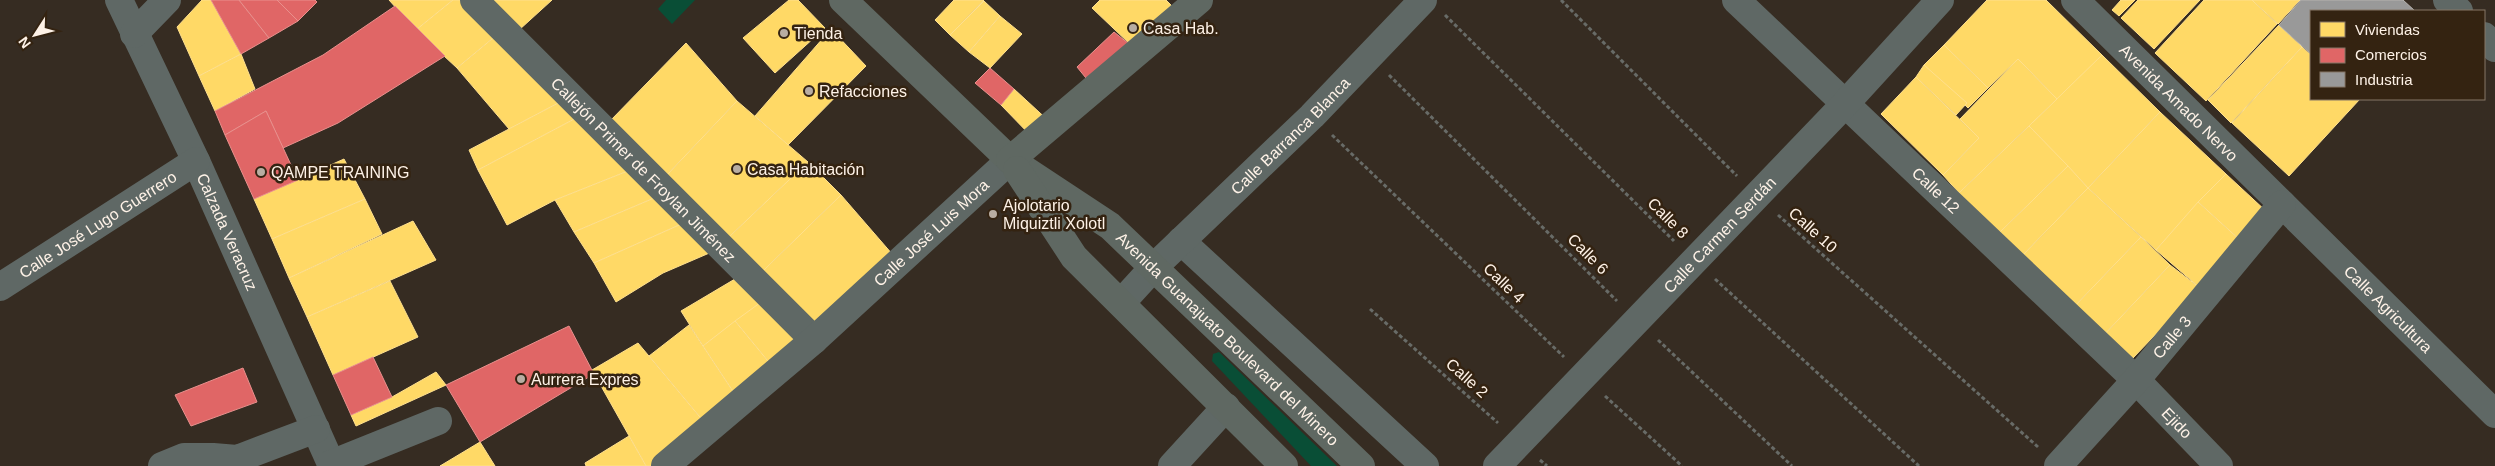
<svg xmlns="http://www.w3.org/2000/svg" width="2495" height="466" viewBox="0 0 2495 466" font-family="Helvetica,sans-serif">
<rect width="100%" height="100%" fill="#362c22"/>
<!-- green -->
<g fill="#094e36">
<path d="M666 0H695L672 24 658 9Z"/>
<path d="M1219 352 1337 466H1311L1212 361 1213 354Z"/>
</g>
<!-- homes -->
<g fill="#ffd966" stroke="#ffe08d">
<path d="M202 0H211L241 54 199 76 177 27Z"/>
<path d="M389 0H453L416 30Z"/>
<path d="M453 0H464L498 34 457 68 416 30Z"/>
<path d="M486 0H552L519 30Z"/>
<path d="M789 0H798L825 28 775 73 743 38Z"/>
<path d="M954 0H984L950 35 935 20Z"/>
<path d="M1100 0H1166L1174 8 1133 47 1092 8Z"/>
<path d="M1987 0H2046L2102 55 2058 100 2018 59 1988 88 1944 45Z"/>
<path d="M2121 0H2135L2119 16 2112 10Z"/>
<path d="M2138 0H2200L2154 49 2121 18Z"/>
<path d="M2204 0H2252L2277 24 2206 101 2155 53Z"/>
<path d="M2252 0H2300L2278 24Z"/>
<path d="M984 1 1000 16 969 52 950 35Z"/>
<path d="M1000 16 1022 34 990 68 969 52Z"/>
<path d="M2279 25 2302 47 2231 123 2208 100Z"/>
<path d="M831 29 866 66 788 145 755 116Z"/>
<path d="M498 34 564 100 509 129 457 68Z"/>
<path d="M686 43 737 101 667 175 611 120Z"/>
<path d="M1944 45 1988 88 1968 108 1924 65Z"/>
<path d="M2302 47 2311 55V99H2360L2289 176 2232 123Z"/>
<path d="M241 54 255 89 215 111 199 76Z"/>
<path d="M2102 55 2160 112 2088 188 2029 126Z"/>
<path d="M2018 59 2057 99 1959 193 1943 175 1979 138 1960 119Z"/>
<path d="M1924 65 1967 103 1956 115 1916 77Z"/>
<path d="M1916 77 1979 138 1943 175 1881 114Z"/>
<path d="M1014 89 1052 124 1034 139 1001 105Z"/>
<path d="M564 100 580 116 478 170 469 150Z"/>
<path d="M737 101 808 162 728 238 667 175Z"/>
<path d="M2160 112 2226 174 2156 250 2088 188Z"/>
<path d="M580 116 633 169 555 200 507 225 478 170Z"/>
<path d="M2029 126 2068 166 1998 234 1959 193Z"/>
<path d="M344 159 365 199 272 239 254 199Z"/>
<path d="M808 162 841 195 762 272 728 238Z"/>
<path d="M2068 166 2088 188 2020 258 1998 234Z"/>
<path d="M633 169 659 196 574 232 555 200Z"/>
<path d="M2226 174 2267 212 2241 241 2198 202Z"/>
<path d="M2088 188 2141 237 2073 308 2020 258Z"/>
<path d="M841 195 893 255 810 327 762 272Z"/>
<path d="M659 196 686 222 594 263 574 232Z"/>
<path d="M365 199 382 234 289 278 272 239Z"/>
<path d="M2198 202 2241 241 2200 288 2156 250Z"/>
<path d="M413 221 436 260 307 317 289 278Z"/>
<path d="M686 222 714 251 663 273 616 302 594 263Z"/>
<path d="M2141 237 2170 265 2103 336 2073 308Z"/>
<path d="M2170 265 2200 288 2133 358 2103 336Z"/>
<path d="M740 276 764 300 703 346 681 311Z"/>
<path d="M390 281 418 337 333 375 307 317Z"/>
<path d="M764 300 803 340 772 366 735 321Z"/>
<path d="M735 321 772 366 736 396 703 346Z"/>
<path d="M689 325 736 396 704 422 649 356Z"/>
<path d="M638 343 704 422 651 466H646L592 370Z"/>
<path d="M436 372 446 385 356 426 351 415 392 397Z"/>
<path d="M629 436 646 466H586L585 463Z"/>
<path d="M480 442 495 466H440Z"/>
</g>
<!-- shops -->
<g fill="#e06666" stroke="#e9908d">
<path d="M211 0H239L269 38 241 54Z"/>
<path d="M239 0H277L298 21 269 38Z"/>
<path d="M277 0H315L317 2 298 21Z"/>
<path d="M395 6 445 56 338 123 283 148 266 111 225 135 215 111 323 55Z"/>
<path d="M1114 32 1133 47 1090 83 1077 67Z"/>
<path d="M990 68 1014 89 1001 105 975 83Z"/>
<path d="M266 111 298 180 254 199 225 135Z"/>
<path d="M569 326 594 374 480 442 446 385Z"/>
<path d="M373 357 392 397 351 415 333 375Z"/>
<path d="M243 368 257 402 191 426 175 395Z"/>
</g>
<!-- industry -->
<path fill="#999" stroke="#b7b4b0" d="M2301 0H2403L2415 11H2311V54L2279 25Z"/>
<g fill="none" stroke-linecap="round" stroke-linejoin="round">
<!-- path -->
<g stroke="#686b67" stroke-width="3" stroke-dasharray="4 2.5" stroke-linecap="butt">
<path d="M1561 0 1737 176"/>
<path d="M1445 15 1674 241"/>
<path d="M1389 75 1617 301"/>
<path d="M1332 135 1564 357"/>
<path d="M1778 215 2038 447"/>
<path d="M1715 279 1919 466"/>
<path d="M1370 309 1498 423"/>
<path d="M1658 340 1792 466"/>
<path d="M1605 396 1682 466"/>
<path d="M1540 460 1547 466"/>
</g>
<!-- minor -->
<g stroke="#5f6865" stroke-width="28">
<path id="s1" d="M119 0 196 161 332 466"/>
<path id="s2" d="M474 0 814 340"/>
<path id="s3" d="M1736 0 2136 380 2219 466"/>
<path id="s4" d="M2075 0 2495 414"/>
<path d="M2447 0 2459 11"/>
<path d="M134 34 167 0"/>
<path d="M2484 36 2495 48"/>
<path d="M1181 241 1425 466"/>
<path id="s5" d="M0 287 196 161"/>
<path id="s6" d="M1121 303 1153 268 1312 116 1423 0"/>
<path d="M331 464 438 421"/>
<path d="M162 466 184 457H213L237 459 316 429"/>
<path id="s7" d="M665 466 814 340 1010 160"/>
<path d="M1172 466 1226 407"/>
<path id="s8" d="M1497 466 1845 104 1940 0"/>
<path id="s9" d="M2058 466 2136 380 2282 204"/>
</g>
<!-- major -->
<g stroke="#5f6862" stroke-width="28">
<path id="s10" d="M843 0 1010 160 1110 226 1361 466"/>
<path d="M1010 160 1199 0"/>
<path d="M1017 170 1074 257 1284 466"/>
</g>
</g>
<!-- markers -->
<g fill="#b8ada2" stroke="#342311" stroke-width="2">
<circle cx="1133" cy="28" r="5"/>
<circle cx="784" cy="33" r="5"/>
<circle cx="809" cy="91" r="5"/>
<circle cx="737" cy="169" r="5"/>
<circle cx="261" cy="172" r="5"/>
<circle cx="993" cy="214" r="5"/>
<circle cx="521" cy="379" r="5"/>
</g>
<g text-anchor="middle" dominant-baseline="central" stroke-width="5" stroke-linejoin="round" paint-order="stroke">
<!-- poi labels -->
<g font-size="16" fill="#fef2e7" stroke="#342311" text-anchor="start">
<text x="1143" y="28">Casa Hab.</text>
<text x="794" y="33">Tienda</text>
<text x="819" y="91">Refacciones</text>
<text x="747" y="169">Casa Habitación</text>
<text x="271" y="172">QAMPE TRAINING</text>
<text x="1003" y="205">Ajolotario<tspan x="1003" dy="18">Miquiztli Xolotl</tspan></text>
<text x="531" y="379">Aurrera Expres</text>
</g>
<!-- street labels -->
<g font-size="16" fill="#fef2e7" stroke="#342311">
<text stroke="none"><textPath href="#s4" startOffset="146">Avenida Amado Nervo</textPath></text>
<text stroke="none"><textPath href="#s6" startOffset="238">Calle Barranca Blanca</textPath></text>
<text stroke="none"><textPath href="#s2" startOffset="240">Callejón Primer de Froylan Jiménez</textPath></text>
<text stroke="none"><textPath href="#s3" startOffset="276">Calle 12</textPath></text>
<text transform="translate(1668 218) rotate(45)">Calle 8</text>
<text stroke="none"><textPath href="#s5" startOffset="116">Calle José Lugo Guerrero</textPath></text>
<text transform="translate(1813 230) rotate(42)">Calle 10</text>
<text stroke="none"><textPath href="#s1" startOffset="256">Calzada Veracruz</textPath></text>
<text stroke="none"><textPath href="#s7" startOffset="354">Calle José Luis Mora</textPath></text>
<text stroke="none"><textPath href="#s8" startOffset="321">Calle Carmen Serdán</textPath></text>
<text transform="translate(1588 254) rotate(45)">Calle 6</text>
<text transform="translate(1504 283) rotate(44)">Calle 4</text>
<text stroke="none"><textPath href="#s4" startOffset="440">Calle Agricultura</textPath></text>
<text stroke="none"><textPath href="#s9" startOffset="172">Calle 3</textPath></text>
<text stroke="none"><textPath href="#s10" startOffset="514">Avenida Guanajuato Boulevard del Minero</textPath></text>
<text transform="translate(1467 378) rotate(42)">Calle 2</text>
<text stroke="none"><textPath href="#s3" startOffset="611">Ejido</textPath></text>
</g>
</g>
<!-- legend -->
<rect x="2310" y="10" width="175" height="90" fill="#342311" stroke="#857667"/>
<rect x="2320" y="22" width="25" height="15" fill="#ffd966" stroke="#857667"/>
<text x="2355" y="35" font-size="15" fill="#fef2e7">Viviendas</text>
<rect x="2320" y="48" width="25" height="15" fill="#e06666" stroke="#857667"/>
<text x="2355" y="60" font-size="15" fill="#fef2e7">Comercios</text>
<rect x="2320" y="72" width="25" height="15" fill="#999999" stroke="#857667"/>
<text x="2355" y="85" font-size="15" fill="#fef2e7">Industria</text>
<!-- north arrow -->
<g transform="translate(35 35) rotate(234)" stroke="#342311" stroke-width="4" paint-order="stroke">
<path d="M0-4L9 19L0 12L-9 19Z" fill="#fef2e7"/>
<text y="-8" font-size="14" font-weight="bold" text-anchor="middle" fill="#fef2e7">N</text>
</g>
</svg>
